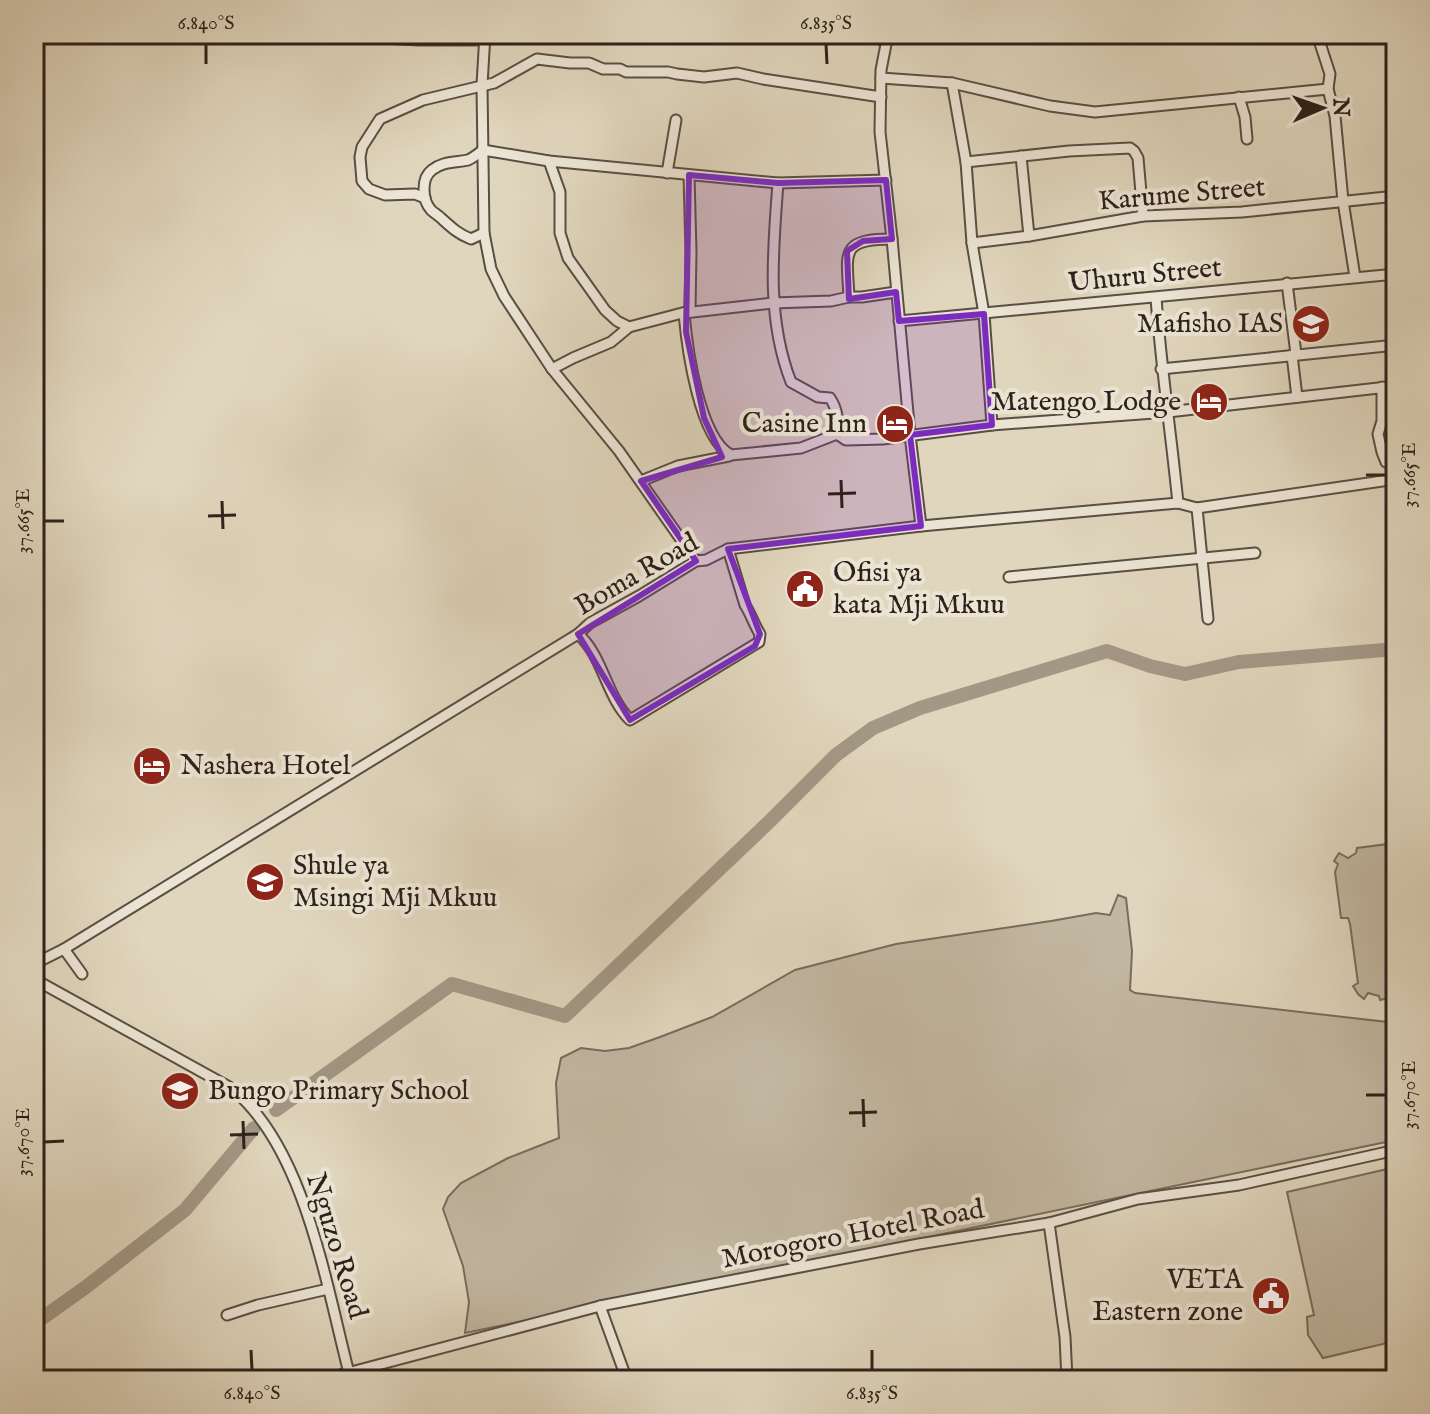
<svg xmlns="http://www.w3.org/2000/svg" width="1430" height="1414" viewBox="0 0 1430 1414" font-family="'IM FELL English',serif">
<rect width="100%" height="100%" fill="#e0d6bd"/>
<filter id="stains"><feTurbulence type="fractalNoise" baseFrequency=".0025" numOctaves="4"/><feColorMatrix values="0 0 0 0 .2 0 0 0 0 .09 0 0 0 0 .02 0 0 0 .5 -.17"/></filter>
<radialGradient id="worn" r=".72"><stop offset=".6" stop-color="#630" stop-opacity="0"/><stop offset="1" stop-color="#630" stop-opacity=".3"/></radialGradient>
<!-- green -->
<g fill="#c2b7a1" stroke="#786c5e" stroke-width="2">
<path d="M1396 843V994H1393V997L1380 1000 1379 996 1368 993 1364 999 1358 994 1353 986 1358 983 1350 924 1348 918H1341L1335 872 1338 864 1334 861 1339 853 1348 858 1356 853 1357 848Z"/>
<path d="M1118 895 1126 898 1132 951 1130 990 1135 993 1396 1023V1140L465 1333 469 1302 463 1266 443 1209 448 1197 461 1183 508 1158 559 1138 556 1083 561 1058 581 1048 605 1051 629 1048 660 1037 712 1017 795 970 896 944 1051 921 1096 913 1110 915Z"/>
<path d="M1396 1167V1341L1323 1358 1308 1335 1307 1317 1314 1315 1287 1192Z"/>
</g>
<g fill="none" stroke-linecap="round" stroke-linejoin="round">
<!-- river -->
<g stroke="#a39886" stroke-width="14">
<path d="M276 1110 452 984 565 1016 769 822 836 755 873 728 920 708 1107 651 1150 666 1185 674 1239 662 1396 649"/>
<path d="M34 1324 86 1287 185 1210 254 1128"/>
</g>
<!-- minor casing -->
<g stroke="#5a4e43" stroke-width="13">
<g id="minor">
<path d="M358 34 362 37 419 40H485"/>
<path d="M485 34 482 85 484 233 491 269 504 296 552 369 619 451 696 561"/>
<path d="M861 34 886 41"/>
<path d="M888 34 881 70 880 132 892 239 910 435 921 526"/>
<path d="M1317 34 1330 74 1328 89 1335 116 1343 201 1355 277"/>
<path d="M881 78 952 83 1050 106 1095 112 1328 89"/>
<path d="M952 83 966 162 972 243 984 314 992 425"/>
<path d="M1239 97 1245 117 1247 139"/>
<path d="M1021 156 1029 236"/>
<path d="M549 161 560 192V233L568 258 605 310 617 321 629 327"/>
<path d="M966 162 1069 151 1130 148 1134 151 1138 158 1143 216"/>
<path d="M667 173 676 120"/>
<path d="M689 175 691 252 690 310"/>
<path d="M778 183C773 250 766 318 791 382L818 397 830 398C838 410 838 420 837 434"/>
<path d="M425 198 415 194 385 195 369 189 362 181 360 157 362 147 380 119 423 100 494 83 537 59 570 63H589L603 69H620L626 72H668L677 74 704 77 737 73 763 79 881 97"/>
<path d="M484 233 471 239C458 234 451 227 441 218 438 215 434 213 431 210 422 200 421 178 432 170 443 161 455 163 468 160 473 158 479 153 483 150L549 161 778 183 886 180"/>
<path d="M972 243 1029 236 1143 216 1242 212 1396 196"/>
<path d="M1287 283 1296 354 1292 355 1297 397"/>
<path d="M849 297C847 253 839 239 892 239"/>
<path d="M1156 298C1161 366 1171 434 1178 503"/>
<path d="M684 313C687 348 699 438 731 455L801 448 837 434 846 440 883 439 992 425 1168 412 1396 386"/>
<path d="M684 313 773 303 831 301 849 297H862L896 292"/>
<path d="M899 321 1396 274"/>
<path d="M552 369 573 358 611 342 629 327 686 312"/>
<path d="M1161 369 1396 345"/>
<path d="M1382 387V421L1378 434 1382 452 1386 462"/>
<path d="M641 481 678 466 729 456"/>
<path d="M1197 508 1208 619"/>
<path d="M1009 577 1255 553"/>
<path d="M578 634C603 656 606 696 630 720L759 642 760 634C754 625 751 614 745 605L728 549"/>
<path d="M64 949 82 974"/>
<path d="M34 964 64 949 578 634 590 623 639 596 696 561 706 560 728 549 921 526 1178 503 1197 508 1396 479"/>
<path d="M34 979 231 1088C305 1147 326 1285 349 1373"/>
<path d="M1049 1223 1065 1337 1067 1380"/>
<path d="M600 1306 627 1380"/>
<path d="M227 1315 258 1305 328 1289"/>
<path d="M321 1380 600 1306 919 1244 1049 1223 1138 1199 1239 1185 1396 1150"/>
</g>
</g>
<!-- minor -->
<use href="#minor" stroke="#ebe4d4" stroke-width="9"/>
</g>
<!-- marked area -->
<path fill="#7b2cbf" fill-opacity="0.2" stroke="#7b2cbf" stroke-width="6" stroke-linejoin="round" d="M689 175 778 183 886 180 892 239 863 241 847 251 849 299 896 292 899 321 984 314 992 425 910 435 921 526 728 549 760 634 755 646 630 720 578 634 696 561 641 481 722 457 704 418 686 332Z"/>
<!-- ticks -->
<path fill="none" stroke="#2d211a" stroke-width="3" d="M206 44V64M826 44 827 64M1366 475H1386M841 480 842 508M828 494 856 493M222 501 223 529M208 516 236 515M44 521H64M1366 1095H1386M863 1099 864 1127M849 1113 877 1112M243 1121 244 1149M230 1135 258 1134M44 1142 64 1141M251 1350 252 1370M872 1350V1370"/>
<!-- icons -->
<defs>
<g id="school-disc" transform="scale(2)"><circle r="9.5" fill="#8f2418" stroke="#ebe4d4"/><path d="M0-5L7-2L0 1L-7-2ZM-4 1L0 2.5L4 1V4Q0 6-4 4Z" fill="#fff"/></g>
<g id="hotel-disc" transform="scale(2)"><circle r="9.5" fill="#8f2418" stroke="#ebe4d4"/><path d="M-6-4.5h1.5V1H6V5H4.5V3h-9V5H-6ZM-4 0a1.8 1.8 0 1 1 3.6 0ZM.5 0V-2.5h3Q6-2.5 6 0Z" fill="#fff"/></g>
<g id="civic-disc" transform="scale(2)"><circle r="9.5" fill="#8f2418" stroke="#ebe4d4"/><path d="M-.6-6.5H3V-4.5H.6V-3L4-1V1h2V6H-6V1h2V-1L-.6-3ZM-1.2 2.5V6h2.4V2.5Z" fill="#fff"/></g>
</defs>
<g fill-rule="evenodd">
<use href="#school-disc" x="1311" y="324"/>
<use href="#hotel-disc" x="1209" y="402"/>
<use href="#hotel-disc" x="895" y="424"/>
<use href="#civic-disc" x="805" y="589"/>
<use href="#hotel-disc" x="152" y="766"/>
<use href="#school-disc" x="265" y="882"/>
<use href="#school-disc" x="180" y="1091"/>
<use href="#civic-disc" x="1271" y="1296"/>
</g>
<g text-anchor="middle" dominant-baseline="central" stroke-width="8" stroke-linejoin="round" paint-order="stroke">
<!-- street labels -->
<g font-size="28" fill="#2d211a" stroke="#ebe4d4">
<text transform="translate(1182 195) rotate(-5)">Karume Street</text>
<text transform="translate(1145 276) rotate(-6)">Uhuru Street</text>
<text transform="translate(637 575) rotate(-30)">Boma Road</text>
<text transform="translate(853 1235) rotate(-11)">Morogoro Hotel Road</text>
<text transform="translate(336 1246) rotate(73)">Nguzo Road</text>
</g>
<!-- poi labels -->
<g font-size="28" fill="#2d211a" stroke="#ebe4d4" text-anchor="end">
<text x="1283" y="324">Mafisho IAS</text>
<text x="1181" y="402">Matengo Lodge</text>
<text x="867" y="424">Casine Inn</text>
<text x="833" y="573" text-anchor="start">Ofisi ya<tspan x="833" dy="32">kata Mji Mkuu</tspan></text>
<text x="180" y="766" text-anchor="start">Nashera Hotel</text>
<text x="293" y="866" text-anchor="start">Shule ya<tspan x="293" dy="32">Msingi Mji Mkuu</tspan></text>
<text x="208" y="1091" text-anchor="start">Bungo Primary School</text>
<text x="1243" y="1280">VETA<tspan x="1243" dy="32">Eastern zone</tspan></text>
</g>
</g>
<!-- margin -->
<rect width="1430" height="1414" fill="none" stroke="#e0d6bd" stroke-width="88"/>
<!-- north arrow -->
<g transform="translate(1322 108) rotate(88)" stroke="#ebe4d4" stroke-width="6" paint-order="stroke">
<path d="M0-6L14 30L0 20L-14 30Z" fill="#2d211a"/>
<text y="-12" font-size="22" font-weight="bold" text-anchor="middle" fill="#2d211a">N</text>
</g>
<rect x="44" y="44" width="1342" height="1326" fill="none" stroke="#2d211a" stroke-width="3"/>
<g font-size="20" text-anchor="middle" fill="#2d211a">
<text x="206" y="29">6.840°S</text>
<text x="826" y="29">6.835°S</text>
<text transform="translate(1408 475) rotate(-90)" y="7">37.665°E</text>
<text transform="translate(22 521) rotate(-90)" y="7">37.665°E</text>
<text transform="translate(1408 1095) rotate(-90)" y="7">37.670°E</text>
<text transform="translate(22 1142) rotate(-90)" y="7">37.670°E</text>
<text x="252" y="1399">6.840°S</text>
<text x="872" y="1399">6.835°S</text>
</g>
<rect width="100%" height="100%" filter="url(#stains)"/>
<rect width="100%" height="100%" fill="url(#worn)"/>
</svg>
